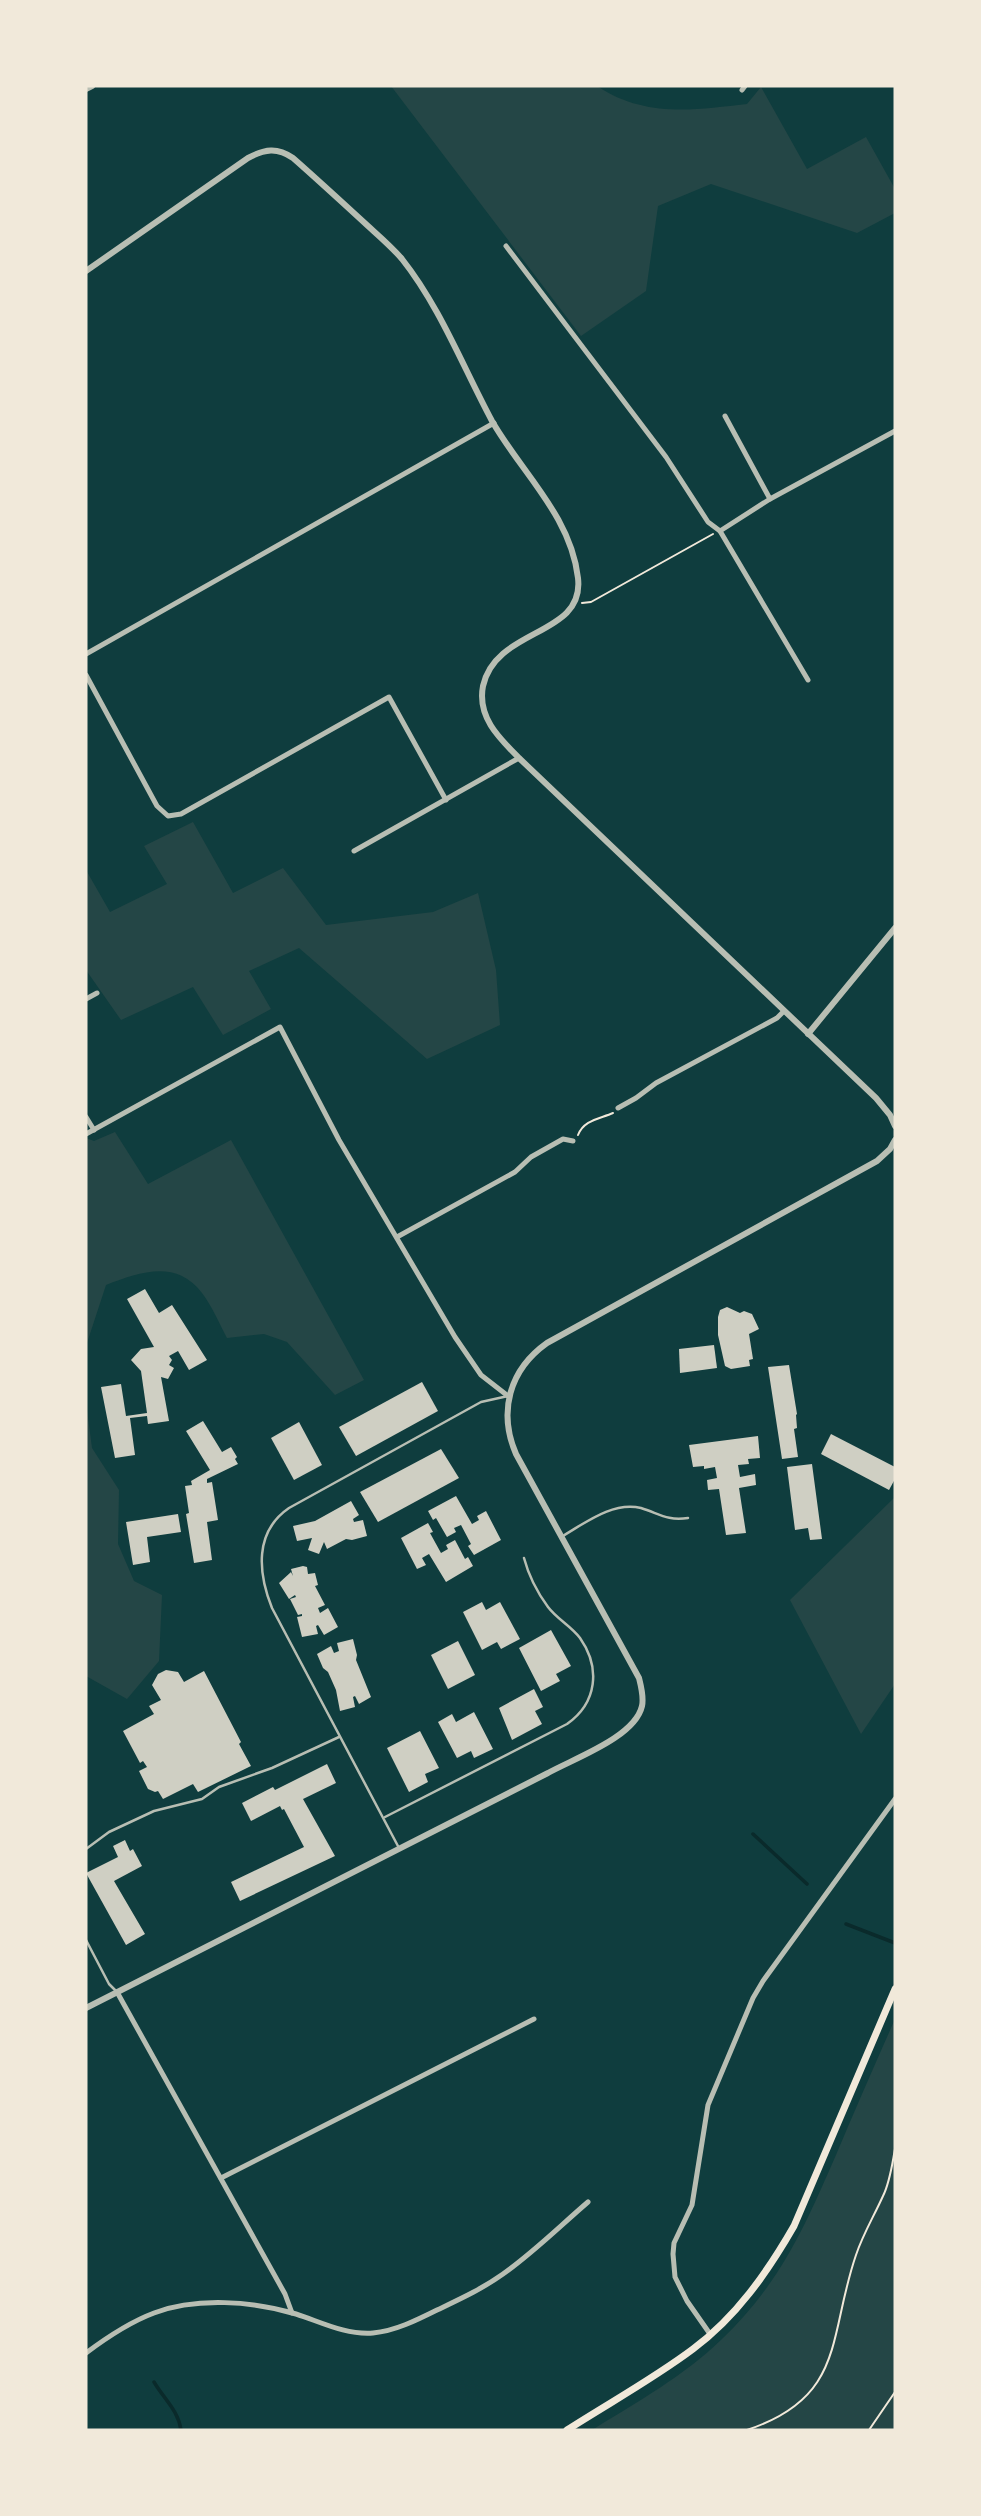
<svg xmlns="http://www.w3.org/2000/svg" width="981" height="2516" viewBox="0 0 981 2516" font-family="Merriweather,serif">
<rect width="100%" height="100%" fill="#0f3d3e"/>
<!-- green -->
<g fill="#244646">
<path d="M391 86H597C645 118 694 110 747 104L761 87 807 169 866 137 895 189V213L857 233 711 184 658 206 646 291 581 336Z"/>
<path d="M193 822 233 893 283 868 326 925 433 912 478 893 496 970 500 1025 427 1059 299 948 249 971 271 1009 223 1035 193 987 121 1020 86 970V870L110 912 167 884 144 846Z"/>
<path d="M115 1132 148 1184 231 1140 364 1380 335 1395 287 1342 264 1334 227 1338C219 1323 212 1306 202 1293 176 1259 140 1272 106 1285L86 1346V1138L94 1141Z"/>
<path d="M86 1402 92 1448 119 1490 118 1544 134 1581 162 1595 159 1661 127 1699 86 1676Z"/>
<path d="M895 1497V1684L861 1734 790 1600Z"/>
<path d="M895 2019V2430H592C637 2402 684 2376 722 2339 781 2282 804 2228 836 2155 855 2110 875 2064 895 2019Z"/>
</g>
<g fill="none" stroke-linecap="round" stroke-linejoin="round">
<!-- stream -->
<g stroke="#0a2a2b" stroke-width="3.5">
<path d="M753 1834 807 1884"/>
<path d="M846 1924 895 1943"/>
<path d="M154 2382C164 2399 178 2410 181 2430"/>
</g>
</g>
<!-- building -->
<g fill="#cfcfc3">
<path d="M145 1289 159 1313 172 1305 207 1360 189 1370 178 1351 169 1356 172 1360 169 1365 174 1368 168 1379 161 1377 169 1421 148 1424 147 1416 130 1418 135 1455 115 1458 101 1387 121 1384 126 1416 147 1413 141 1371 131 1360 141 1349 154 1347 127 1299Z"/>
<path d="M727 1307 740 1313 744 1311 752 1314 759 1329 749 1334 753 1359 749 1360 750 1366 731 1369 725 1366 718 1335V1317L720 1310Z"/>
<path d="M714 1345 717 1368 680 1373 679 1349Z"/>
<path d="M789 1365 797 1414 796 1415 797 1428 794 1429 798 1457 782 1459 768 1367Z"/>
<path d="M422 1382 438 1411 356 1456 339 1427Z"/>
<path d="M203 1421 222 1452 231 1447 237 1457 235 1459 238 1464 207 1479V1483L212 1482 218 1520 207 1522 212 1560 194 1563 186 1514 189 1513 185 1486 192 1485 191 1481 210 1470 186 1431Z"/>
<path d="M299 1422 322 1465 294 1480 271 1438Z"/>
<path d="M831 1434 895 1467V1479L889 1490 821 1454Z"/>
<path d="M758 1436 760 1458 748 1459 749 1464 738 1465 740 1477 755 1474 756 1485 739 1488 746 1533 726 1535 719 1489 708 1490 707 1480 717 1478 715 1467 704 1469V1466L693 1467 689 1445Z"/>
<path d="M441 1449 459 1478 378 1522 360 1492Z"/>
<path d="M812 1464 822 1539 810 1540 808 1528 795 1530 787 1467Z"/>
<path d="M456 1496 472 1524 479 1520 477 1516 486 1511 501 1540 474 1555 468 1546 471 1544 461 1525 454 1528 456 1532 447 1537 436 1518 433 1520 428 1511Z"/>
<path d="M351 1501 359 1515 353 1519 354 1522 363 1520 367 1536 352 1540 346 1539 327 1549 324 1542 319 1554 308 1550 312 1538 297 1541 293 1526 315 1521Z"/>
<path d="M178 1514 181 1532 147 1537 150 1562 133 1565 126 1522Z"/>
<path d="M428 1523 433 1532 430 1533 441 1553 448 1549 446 1545 455 1540 465 1559 468 1557 473 1566 446 1582 429 1554 422 1558 426 1565 417 1569 401 1538Z"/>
<path d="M303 1566 307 1567 308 1574 315 1573 318 1585 315 1586 325 1605 318 1608 320 1613 328 1608 338 1627 324 1635 318 1625 316 1626 318 1634 302 1637 297 1617 302 1616V1614L298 1615 290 1599 296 1597 295 1595 289 1599 279 1583 291 1572 293 1576 291 1569Z"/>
<path d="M482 1602 486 1610 500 1602 520 1639 501 1649 497 1642 482 1650 463 1612Z"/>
<path d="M551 1630 571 1666 556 1674 560 1681 541 1691 519 1648Z"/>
<path d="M353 1639 357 1655 356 1660 371 1697 359 1704 355 1696 353 1697 355 1707 340 1711 336 1690 328 1672 323 1668 317 1654 331 1646 334 1653 339 1651 337 1643Z"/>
<path d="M458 1641 475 1675 448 1689 431 1655Z"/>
<path d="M166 1670 178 1672 184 1682 204 1671 241 1742 239 1744 251 1766 198 1792 193 1784 163 1799 158 1791 155 1792 148 1789 139 1771 147 1767 143 1761 140 1763 123 1731 154 1714 149 1706 161 1700 152 1685 158 1674Z"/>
<path d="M534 1689 543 1707 535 1711 542 1724 512 1740 499 1708Z"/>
<path d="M474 1712 493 1749 474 1758 471 1751 457 1758 438 1722 452 1714 456 1722Z"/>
<path d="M420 1731 439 1768 425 1774 428 1782 409 1792 387 1748Z"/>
<path d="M327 1764 336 1783 303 1799 335 1856 240 1901 231 1882 304 1847 284 1809 282 1810 280 1806 251 1821 242 1803 273 1787 275 1790Z"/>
<path d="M125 1840 130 1851 133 1849 142 1866 114 1881 145 1934 126 1945 86 1873 118 1857 113 1846Z"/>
</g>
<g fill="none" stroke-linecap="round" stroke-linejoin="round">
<!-- path -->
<g stroke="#f1e9da" stroke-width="2">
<path d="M582 603 591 602 713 534"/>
<path d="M578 1135C584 1120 599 1119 613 1113"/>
<path d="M747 2430C846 2397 828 2336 856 2255 863 2234 874 2216 883 2196 890 2182 892 2165 895 2149"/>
<path d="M869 2430 895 2392"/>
</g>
<!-- service -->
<g stroke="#b8beb3" stroke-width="2.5">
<path d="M561 1537C585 1523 613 1501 641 1508 660 1514 667 1521 688 1518"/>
<path d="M385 1817 567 1724C597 1703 601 1668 580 1638 571 1626 557 1619 548 1607 537 1592 529 1577 524 1558"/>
<path d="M399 1848 272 1608C258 1573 254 1532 289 1508L481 1402 508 1396"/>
<path d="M86 1849 109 1832 154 1811 202 1799 219 1787 272 1768 339 1737"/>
<path d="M86 1940 109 1984 117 1992"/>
</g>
<!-- minor -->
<g stroke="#b8beb3" stroke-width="5">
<path d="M742 90 745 86"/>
<path d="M506 246 666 457 708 522 720 531 808 680"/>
<path d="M725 416 770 499"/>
<path d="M720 531 770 499 895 431"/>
<path d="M86 654 494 423"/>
<path d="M86 675 157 806 168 816 181 814 389 697 446 800"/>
<path d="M354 851 519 758"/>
<path d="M86 999 97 993"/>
<path d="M618 1108 636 1098 656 1083 777 1018 783 1012"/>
<path d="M86 1117 94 1130"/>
<path d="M86 1134 280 1027 339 1140 455 1337 481 1375 508 1396"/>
<path d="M397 1237 515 1172 531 1157 563 1139 573 1141"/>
<path d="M117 1992 285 2294 292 2313"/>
<path d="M221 2178 534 2019"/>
<path d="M710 2334 687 2301 675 2277 673 2254 674 2243 692 2205 708 2105 753 1998 763 1981 895 1799"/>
<path d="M86 2353C106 2338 130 2322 154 2313 196 2297 253 2301 296 2314 321 2322 345 2335 373 2333 395 2331 417 2320 437 2310 460 2299 482 2289 503 2274 533 2253 560 2226 588 2202"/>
</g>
<!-- tertiary -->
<g stroke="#b8beb3" stroke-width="6">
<path d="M86 89 92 86"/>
<path d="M86 271 248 158C265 149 277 147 293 158 318 180 343 203 368 226 379 236 392 247 402 259 440 307 463 367 492 421 521 472 571 516 578 578 585 637 496 627 483 686 477 717 499 738 519 758L876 1098 890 1115 895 1126"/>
<path d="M808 1034 895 928"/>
<path d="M86 2008 548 1773C575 1758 635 1737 642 1706 644 1697 641 1686 639 1678L516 1454C498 1412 509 1370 547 1343L877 1161 890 1149 895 1140"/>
</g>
<!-- secondary -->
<path stroke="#f1e9da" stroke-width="7" d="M567 2430C609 2403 653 2379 693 2349 736 2317 767 2273 794 2226L895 1989"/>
</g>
<!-- border -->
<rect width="981" height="2516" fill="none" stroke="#f1e9da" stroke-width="175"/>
</svg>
